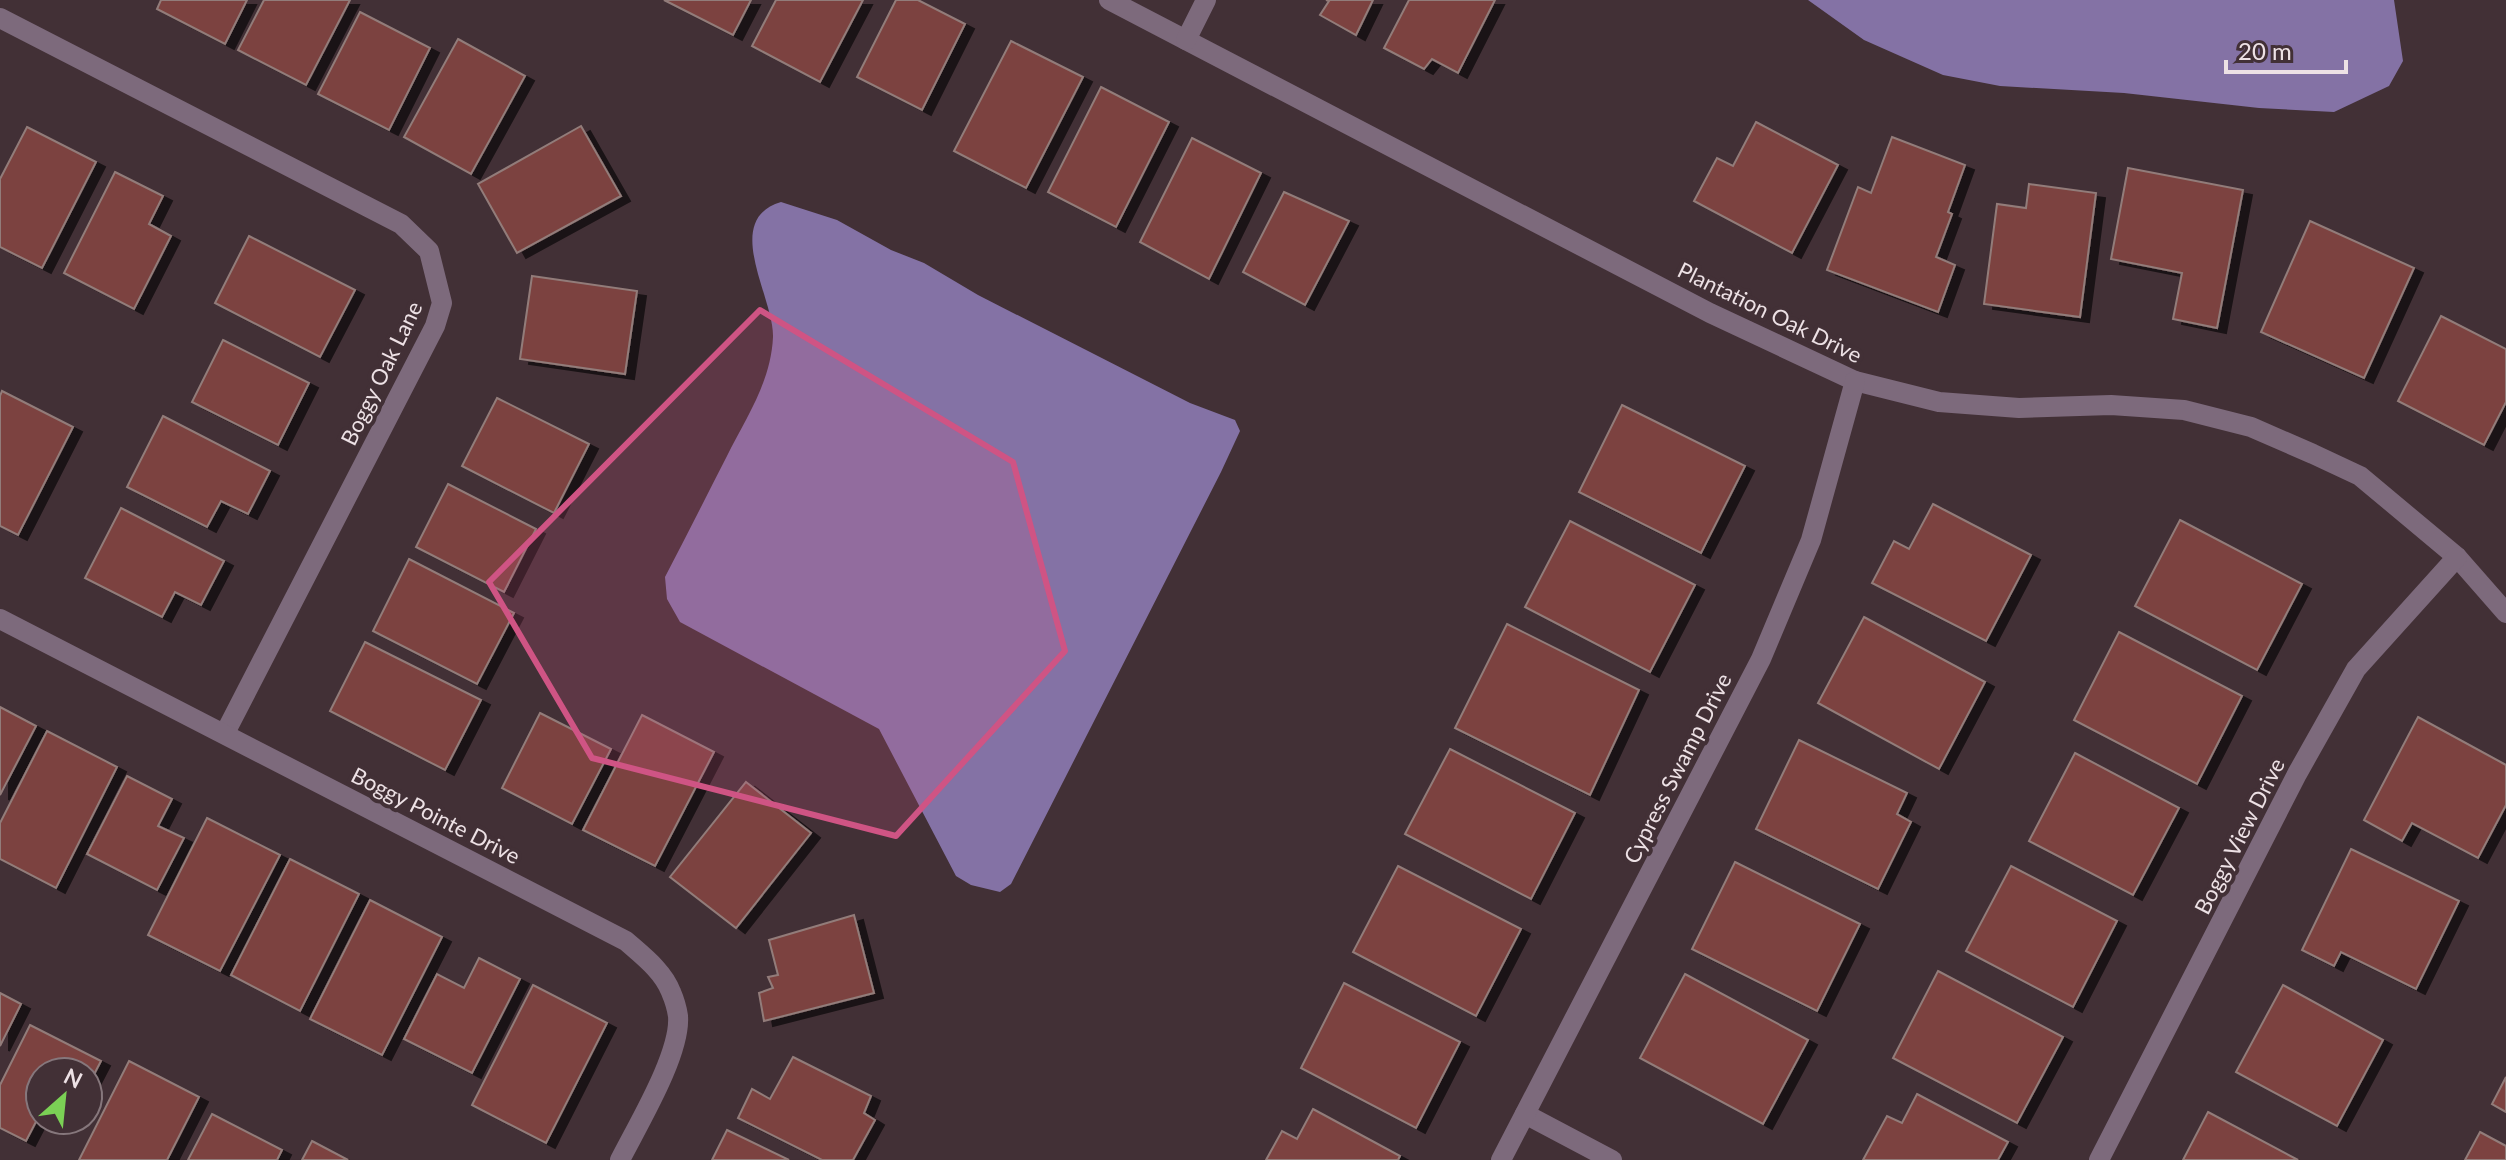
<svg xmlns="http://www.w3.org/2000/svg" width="2506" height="1160" viewBox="0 0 2506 1160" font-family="Lato,sans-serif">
<defs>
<filter id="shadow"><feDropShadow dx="9" dy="5" stdDeviation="0" flood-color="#0009"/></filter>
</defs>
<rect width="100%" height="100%" fill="#423036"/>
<!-- water -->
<g fill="#8472a5">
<path d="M1808 0H2394L2403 61 2389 86 2334 112 2259 108 2124 93 2000 86 1943 75 1864 40Z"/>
<path d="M781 202 837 220 891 250 924 263 978 295 1190 403 1235 420 1240 431 1221 472 1011 884 1000 892 971 885 956 876 879 729 680 622 667 599 665 577C686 537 706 497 727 456 746 418 771 382 773 337 774 297 721 220 781 202Z"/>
</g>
<!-- building -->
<g fill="#7c433f" stroke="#927c7a" stroke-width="2" filter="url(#shadow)">
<path d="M161 0H247L225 44 157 9Z"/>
<path d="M264 0H350L306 85 238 50Z"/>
<path d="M664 0H751L733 35Z"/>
<path d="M776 0H863L820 82 752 46Z"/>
<path d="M896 0H918L965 24 922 110 857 77Z"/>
<path d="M1326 0H1373L1356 35 1320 15 1329 1Z"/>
<path d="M1409 0H1495L1458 73 1432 59 1424 69 1384 48Z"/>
<path d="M360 12 430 48 389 130 318 94Z"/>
<path d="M458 39 525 76 471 174 404 137Z"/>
<path d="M1011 41 1083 77 1026 188 954 151Z"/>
<path d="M1101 87 1169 122 1116 227 1048 192Z"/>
<path d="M1756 122 1838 165 1792 253 1694 201 1717 158 1733 166Z"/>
<path d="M581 126 621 196 517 253 478 184Z"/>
<path d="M27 127 96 162 42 268 0 247V179Z"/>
<path d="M1892 137 1965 165 1948 212 1952 214 1936 257 1955 265 1938 312 1827 270 1858 187 1871 193Z"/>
<path d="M1192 138 1261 173 1209 279 1140 242Z"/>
<path d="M2128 168 2243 190 2217 328 2173 319 2182 273 2111 259Z"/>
<path d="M115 172 163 196 149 224 171 236 134 309 64 273Z"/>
<path d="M2029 184 2096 193 2080 317 1984 304 1997 204 2026 208Z"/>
<path d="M1284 192 1349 221 1305 305 1243 272Z"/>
<path d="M2310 221 2414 268 2364 378 2261 332Z"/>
<path d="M249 236 355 290 320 357 215 303Z"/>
<path d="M532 276 637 291 625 374 520 359Z"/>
<path d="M2441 316 2506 349V402L2484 445 2398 401Z"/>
<path d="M223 340 309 383 278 445 192 402Z"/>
<path d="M2 391 73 427 18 535 0 526V396Z"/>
<path d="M497 398 589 444 554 513 462 466Z"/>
<path d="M1622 405 1745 466 1701 553 1579 492Z"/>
<path d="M163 416 270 471 248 514 221 501 207 527 127 487Z"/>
<path d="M448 484 536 529 504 592 416 547Z"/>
<path d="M1933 504 2031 555 1986 641 1872 583 1894 541 1909 549Z"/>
<path d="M121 508 224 561 201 605 175 592 162 617 85 578Z"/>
<path d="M2180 520 2302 584 2257 670 2135 606Z"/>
<path d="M1570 521 1695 585 1650 672 1525 607Z"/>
<path d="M409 559 514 613 477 684 373 631Z"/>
<path d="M1864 617 1985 682 1939 769 1818 703Z"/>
<path d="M1507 624 1639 690 1590 795 1455 728Z"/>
<path d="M2119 632 2242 696 2197 784 2074 720Z"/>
<path d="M365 642 481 700 445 770 330 711Z"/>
<path d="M0 707 36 726 0 795Z"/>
<path d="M540 713 611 749 572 824 502 788Z"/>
<path d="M642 715 714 752 655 866 583 830Z"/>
<path d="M2418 717 2506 765V805L2478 858 2412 823 2402 841 2364 820Z"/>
<path d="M47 731 117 767 56 888 0 859V823Z"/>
<path d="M1799 740 1907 793 1897 814 1911 822 1878 889 1756 829Z"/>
<path d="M1450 749 1575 813 1531 899 1405 834Z"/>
<path d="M2075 753 2179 808 2133 895 2029 841Z"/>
<path d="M127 776 172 799 158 826 184 838 157 890 87 854Z"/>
<path d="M746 782 811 833 736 928 670 877Z"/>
<path d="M207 818 280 855 220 971 148 935Z"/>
<path d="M2351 849 2459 901 2416 989 2341 952 2334 966 2302 950Z"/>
<path d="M290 859 359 894 300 1011 231 975Z"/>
<path d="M1735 862 1860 924 1817 1011 1692 949Z"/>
<path d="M1398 866 1521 929 1476 1016 1353 952Z"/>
<path d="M2011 866 2117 921 2073 1007 1966 951Z"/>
<path d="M370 900 442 937 382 1055 310 1019Z"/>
<path d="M854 915 874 993 764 1021 759 993 773 988 768 977 778 975 769 940Z"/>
<path d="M479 958 520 979 472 1073 404 1039 437 974 464 988Z"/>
<path d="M1938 971 2063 1037 2017 1123 1893 1058Z"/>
<path d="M1685 974 1808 1040 1763 1124 1640 1058Z"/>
<path d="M1344 983 1460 1042 1416 1128 1301 1068Z"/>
<path d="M533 985 607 1023 546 1143 472 1105Z"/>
<path d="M2283 985 2383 1040 2337 1126 2236 1072Z"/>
<path d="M0 993 21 1004 0 1046Z"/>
<path d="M30 1025 101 1061 88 1086V1072H40V1114L26 1141 0 1128V1085Z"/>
<path d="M793 1057 871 1096 864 1113 875 1120 853 1160H822L738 1118 752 1089 770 1099Z"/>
<path d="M129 1061 199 1097 167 1160H79Z"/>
<path d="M2506 1077V1112L2492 1104Z"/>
<path d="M1917 1094 2008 1142 1998 1160H1863L1887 1116 1902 1123Z"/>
<path d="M1313 1109 1400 1156 1398 1160H1266L1282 1131 1297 1139Z"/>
<path d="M2208 1112 2298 1160H2183Z"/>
<path d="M212 1114 282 1150 277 1160H188Z"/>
<path d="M727 1130 789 1160H712Z"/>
<path d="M2480 1132 2506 1146V1160H2465Z"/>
<path d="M312 1141 348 1160H302Z"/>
</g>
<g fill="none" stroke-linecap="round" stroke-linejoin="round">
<!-- minor -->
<g stroke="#7d6a7c" stroke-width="20">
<path d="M1109 0 1710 313 1855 381 1939 402 2019 408 2111 405 2184 410 2251 427 2313 454 2360 476 2457 557 2506 613"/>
<path d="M0 18 401 224 429 251 442 303 435 326 225 733"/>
<path d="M1186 40 1206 0"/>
<path d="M0 619 626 941C643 956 663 971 671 992 674 999 677 1009 678 1016 681 1054 637 1126 620 1160"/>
<path d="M1525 1114 1612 1160"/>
<path d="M1501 1160 1761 659 1811 540 1855 381"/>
<path d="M2099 1160 2297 774 2356 669 2457 557"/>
</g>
</g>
<!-- marked area -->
<path fill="#cf5484" fill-opacity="0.2" stroke="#cf5484" stroke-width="6" stroke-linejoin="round" d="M760 310 1013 462 1065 651 896 836 592 758 489 582Z"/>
<g text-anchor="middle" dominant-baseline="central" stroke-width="8" stroke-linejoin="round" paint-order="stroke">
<!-- street labels -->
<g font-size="22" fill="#ede1e5" stroke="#423036">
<text transform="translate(1770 312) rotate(26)">Plantation Oak Drive</text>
<text transform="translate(381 373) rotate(-64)">Boggy Oak Lane</text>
<text transform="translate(1677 768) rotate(-63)">Cypress Swamp Drive</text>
<text transform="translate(436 815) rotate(27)">Boggy Pointe Drive</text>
<text transform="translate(2239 836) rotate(-63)">Boggy View Drive</text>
</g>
</g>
<!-- north arrow -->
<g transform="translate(64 1096) rotate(27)"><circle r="38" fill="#423036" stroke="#86777c" stroke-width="2"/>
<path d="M0-6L14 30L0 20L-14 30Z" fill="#7bd155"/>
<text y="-12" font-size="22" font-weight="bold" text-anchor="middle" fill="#ede1e5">N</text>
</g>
<!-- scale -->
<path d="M2226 60v12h120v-12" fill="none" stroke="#ede1e5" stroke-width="4"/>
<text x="2238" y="60" font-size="24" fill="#ede1e5" stroke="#423036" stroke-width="6" paint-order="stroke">20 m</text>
</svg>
